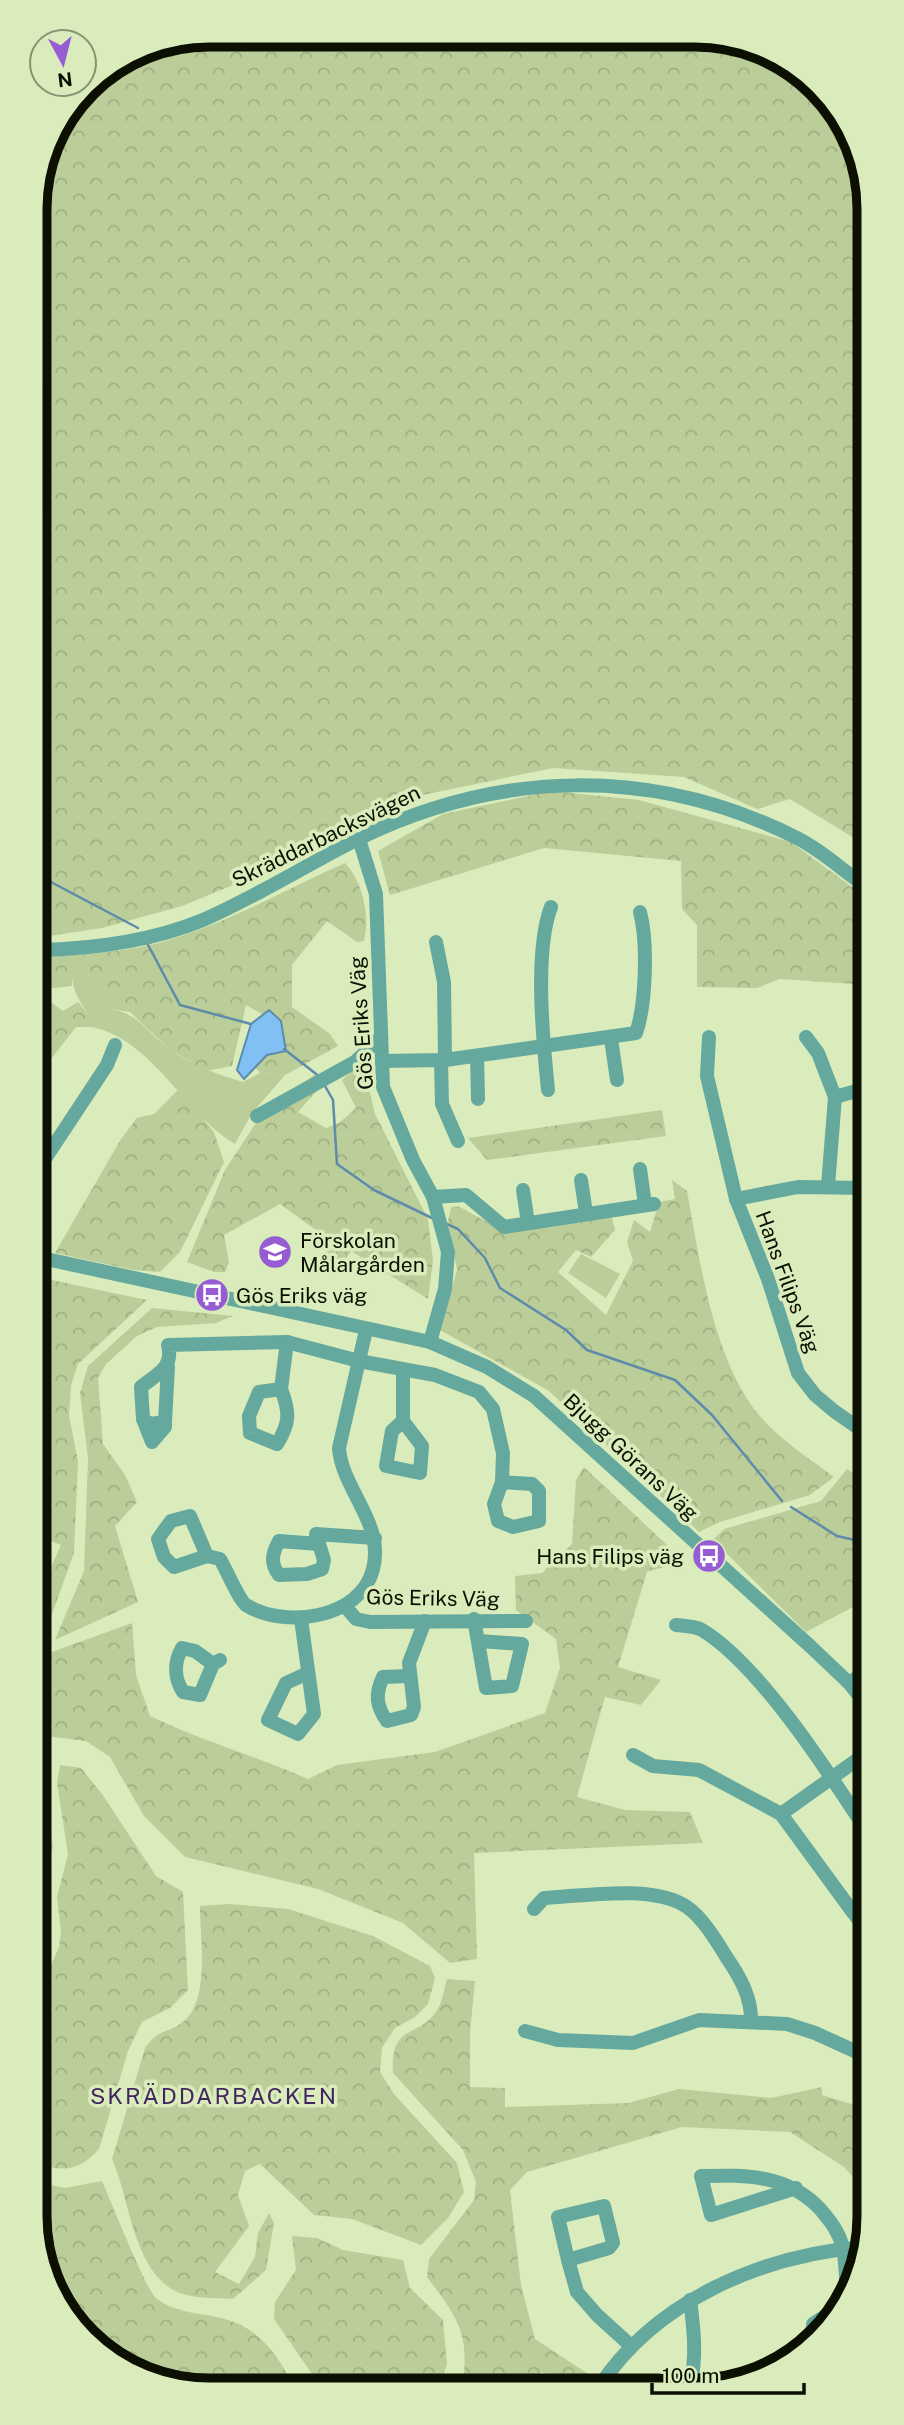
<svg xmlns="http://www.w3.org/2000/svg" width="904" height="2425" viewBox="0 0 904 2425" font-family="'Public Sans',sans-serif">
<defs>
<pattern id="forest-crowns" width="20" height="18" patternUnits="userSpaceOnUse" patternTransform="scale(1.75)"><rect width="20" height="18" fill="#bbce99"/><path d="M2 6a3 3 0 1 1 6 0M12 15a3 3 0 1 1 6 0" fill="none" stroke="#9fb082"/></pattern>
</defs>
<rect width="100%" height="100%" fill="#daecbb"/>
<!-- green -->
<g fill="#bbce99">
<path d="M86 970 110 1009C138 1013 146 1031 168 1048 191 1065 216 1074 243 1082L260 1073 285 1075 252 1113 235 1144C183 1113 156 1043 93 1027V1020C80 1004 73 992 71 971Z"/>
<path d="M581 1254 620 1274 606 1298 568 1273Z"/>
</g>
<!-- forest -->
<g fill="url(#forest-crowns)">
<path d="M209 35 729 38 818 86 866 175 867 846 790 799 757 809 684 777 553 768 408 798 292 861 182 906 102 928 36 938 35 197 53 132 94 78 143 48Z"/>
<path d="M551 791 639 800 791 842 867 898V995L855 984 779 979 757 988 697 987V925L682 909 681 861 544 848 390 895 378 851 443 814Z"/>
<path d="M345 863C363 882 370 915 364 941L357 942 327 921 292 965V1007L330 1034 338 1046 285 1075 260 1073 253 1065 274 1021 246 1005 232 1066 206 1071 169 1049 130 1012 110 1009 86 970 72 971V986L37 990V957C77 955 118 953 158 943 223 926 284 890 345 863Z"/>
<path d="M48 1000 63 1011 78 1002 93 1020V1027H76L37 1077V1017Z"/>
<path d="M355 1068H364L375 1114 428 1219 433 1261 428 1299 351 1251 340 1268 326 1263 327 1238 280 1204 224 1235 229 1262 225 1272H214L187 1262 225 1170 267 1106 316 1074 321 1086 298 1112 326 1128 339 1123 356 1108 342 1080Z"/>
<path d="M179 1089 214 1132 224 1162 180 1252 160 1272 134 1270 55 1253 121 1139 137 1118 154 1114Z"/>
<path d="M662 1110 666 1136 487 1160 468 1138Z"/>
<path d="M672 1180 687 1191C700 1261 713 1360 759 1415 780 1440 809 1458 834 1477L810 1495 720 1522 699 1532 549 1391 440 1330 457 1270 448 1221 451 1207 458 1206 502 1230 611 1214 615 1230 591 1257 576 1250 558 1272 606 1315 633 1261 627 1242 634 1220 650 1232 659 1202 675 1199Z"/>
<path d="M37 1277 147 1300 78 1364 71 1385 69 1416 78 1461 74 1553 38 1653 37 1598 61 1545 37 1536Z"/>
<path d="M152 1308 233 1316 216 1323 157 1327 137 1336 106 1364 98 1378 103 1444 125 1475 137 1502 115 1526 138 1602 55 1640 84 1571 88 1458 80 1393 88 1366Z"/>
<path d="M584 1467 684 1561 647 1572 618 1667 661 1680 641 1705 605 1697 577 1797 625 1810 690 1812 703 1843 474 1853 477 1959 450 1963 403 1923 318 1889 185 1857 144 1816 110 1757 86 1741 38 1735V1681L49 1653 132 1623 136 1675 150 1716C202 1741 256 1756 308 1779L337 1765 435 1752 545 1713 560 1668 556 1639 516 1610 515 1576 542 1573 572 1544 576 1480Z"/>
<path d="M847 1469 868 1483V1606L851 1608 806 1632 713 1540 724 1529 821 1501Z"/>
<path d="M38 1748 50 1752 42 1766 53 1847 40 1898 43 1931 38 1943Z"/>
<path d="M60 1765 81 1768 102 1794 156 1876 183 1892 188 1990 170 2008 142 2022 128 2051 99 2149C79 2171 65 2172 38 2164V2010L43 1984 59 1947 61 1932 57 1897 68 1854 57 1783Z"/>
<path d="M229 1904 288 1909 373 1936 430 1966 435 1978 428 2004 415 2017 395 2028 382 2048 380 2072 394 2094 457 2163 464 2192 448 2218 421 2245 352 2219 314 2215 260 2164 245 2171 238 2195 249 2226 215 2272 239 2284 255 2257 258 2233 269 2213 274 2223 266 2270 233 2299C215 2298 189 2299 173 2290 132 2265 130 2199 112 2159L145 2048C160 2027 169 2034 184 2021 210 1999 200 1938 200 1906Z"/>
<path d="M447 1979 475 1981 470 2032V2087L505 2088V2107L628 2103 679 2089 771 2098 822 2087V2095L868 2109 869 2195 844 2167 790 2132 682 2127 527 2172 510 2190 521 2285 535 2339 593 2377 587 2387 541 2372 538 2387H462C471 2334 457 2317 427 2277L429 2259 474 2200 476 2182 463 2150 393 2073C390 2023 417 2039 436 2012 442 2004 444 1989 447 1979Z"/>
<path d="M102 2181C110 2199 147 2291 156 2298 178 2315 203 2312 228 2320 260 2329 280 2358 294 2387H176L86 2339 38 2250V2182L65 2188Z"/>
<path d="M292 2236 317 2238 343 2250 403 2260 410 2288 443 2320 447 2364 440 2387H321L274 2319 275 2302 296 2270Z"/>
</g>
<!-- water -->
<path fill="#80c0f3" stroke="#5d8bab" stroke-width="2" d="M269 1010 281 1021 286 1051 267 1055 244 1079 237 1070 251 1024Z"/>
<g fill="none" stroke-linecap="round" stroke-linejoin="round">
<!-- stream -->
<g stroke="#5d8bab" stroke-width="2.5">
<path d="M36 869 49 881 138 928"/>
<path d="M147 943 180 1005 251 1024"/>
<path d="M284 1049 320 1077"/>
<path d="M325 1086 333 1100 337 1164 374 1190 434 1219"/>
<path d="M447 1224 458 1229 485 1258 500 1288 566 1330 587 1350 675 1380 712 1415 782 1501"/>
<path d="M791 1507 837 1536 868 1543"/>
</g>
<!-- minor -->
<g stroke="#65a99e" stroke-width="14">
<path d="M359 839 376 894 383 1087 413 1160 433 1197 448 1252 445 1289 430 1342"/>
<path d="M436 942 444 982 445 1060"/>
<path d="M37 950C91 949 152 941 203 920 256 897 306 865 358 839 499 770 651 766 793 836 819 848 843 871 867 887"/>
<path d="M709 1037 707 1076 736 1199 768 1279 798 1373 815 1395 834 1411 857 1427 867 1429"/>
<path d="M806 1037 818 1053 835 1097 867 1088"/>
<path d="M611 1039 617 1080"/>
<path d="M477 1056 478 1099"/>
<path d="M441 1060 442 1104 458 1141"/>
<path d="M382 1061 445 1060 636 1033C646 1005 648 942 640 912"/>
<path d="M548 1090C543 1041 534 952 551 907"/>
<path d="M257 1116 355 1062 381 1037"/>
<path d="M640 1169 645 1205"/>
<path d="M37 1171 107 1065 115 1045"/>
<path d="M581 1180 586 1213"/>
<path d="M828 1186 835 1097"/>
<path d="M523 1190 528 1223"/>
<path d="M433 1197 466 1195 504 1227 654 1204"/>
<path d="M736 1199 798 1187 867 1188"/>
<path d="M37 1257 430 1342 487 1367 534 1396 810 1646 849 1683 868 1707"/>
<path d="M168 1366 165 1422 150 1424 143 1419 141 1387C157 1374 174 1368 168 1345L287 1342 359 1361 435 1375 479 1392 493 1409 503 1453 502 1482 494 1504 498 1521 513 1527 539 1521V1491L532 1484 502 1482"/>
<path d="M403 1370V1421L392 1431 386 1466 420 1473 422 1446 403 1421"/>
<path d="M281 1389C290 1412 290 1423 277 1444L250 1433 249 1416 259 1392 281 1389 287 1342"/>
<path d="M143 1419 152 1442 165 1427V1422"/>
<path d="M319 1544 279 1541C272 1554 270 1563 279 1575L307 1574 322 1569 324 1560 316 1534 375 1538"/>
<path d="M207 1556 174 1567 164 1557 158 1539 171 1521 190 1516 207 1556 220 1559C226 1569 239 1600 246 1605 284 1629 361 1619 373 1569 385 1523 342 1490 339 1448L366 1330"/>
<path d="M345 1606 356 1619 370 1622 526 1621"/>
<path d="M301 1619 314 1714 298 1734 268 1720 286 1683 308 1673"/>
<path d="M474 1619 486 1688 512 1686 522 1644 480 1641"/>
<path d="M676 1625C684 1626 695 1626 702 1630 760 1665 831 1776 868 1833"/>
<path d="M213 1664 195 1651 182 1648C174 1662 174 1678 183 1692L200 1695 213 1664 220 1660"/>
<path d="M409 1676 383 1677C375 1694 376 1706 387 1721L411 1715 414 1707 409 1663 425 1621"/>
<path d="M849 1683 868 1670"/>
<path d="M633 1755 653 1766 699 1770 781 1814 852 1911"/>
<path d="M781 1814 868 1752"/>
<path d="M868 1904 852 1911 868 1932"/>
<path d="M534 1909 544 1898C584 1896 653 1884 687 1907 703 1918 717 1942 727 1958 740 1977 752 1998 751 2022"/>
<path d="M525 2031 558 2040 633 2043 699 2020 787 2024 815 2033 868 2057"/>
<path d="M796 2188 711 2215 701 2176C746 2175 788 2174 821 2210 831 2222 839 2232 843 2248 846 2263 846 2281 847 2297"/>
<path d="M568 2260 558 2217 604 2206 613 2243 609 2248 568 2260 577 2292 597 2315 630 2345"/>
<path d="M812 2342 813 2324 841 2306"/>
<path d="M599 2387C656 2300 763 2255 864 2247"/>
<path d="M690 2387C697 2357 694 2330 690 2300"/>
</g>
</g>
<!-- icons -->
<defs>
<g id="school-disc" transform="scale(1.75)"><circle r="9.5" fill="#965cd4" stroke="#daecbb"/><path d="M0-5L7-2L0 1L-7-2ZM-4 1L0 2.5L4 1V4Q0 6-4 4Z" fill="#fff"/></g>
<g id="bus-disc" transform="scale(1.75)"><circle r="9.5" fill="#965cd4" stroke="#daecbb"/><path d="M-5-6H5V4H4V6H2V4H-2V6H-4V4H-5ZM-3.5-4V0h7V-4ZM-3.5 1.2v1.5H-2V1.2ZM2 1.2v1.5H3.5V1.2Z" fill="#fff"/></g>
</defs>
<g fill-rule="evenodd">
<use href="#school-disc" x="275" y="1252"/>
<use href="#bus-disc" x="212" y="1295"/>
<use href="#bus-disc" x="709" y="1556"/>
</g>
<g text-anchor="middle" dominant-baseline="central" stroke-width="7" stroke-linejoin="round" paint-order="stroke">
<!-- street labels -->
<g font-size="21" fill="#0b1002" stroke="#daecbb">
<text transform="translate(326 836) rotate(-26)">Skräddarbacksvägen</text>
<text transform="translate(361 1023) rotate(-94)">Gös Eriks Väg</text>
<text transform="translate(788 1282) rotate(70)">Hans Filips Väg</text>
<text transform="translate(631 1457) rotate(43)">Bjugg Görans Väg</text>
<text transform="translate(433 1598) rotate(1)">Gös Eriks Väg</text>
</g>
<!-- poi labels -->
<g font-size="21" fill="#0b1002" stroke="#daecbb" text-anchor="start">
<text x="300" y="1240">Förskolan<tspan x="300" dy="24">Målargården</tspan></text>
<text x="236" y="1295">Gös Eriks väg</text>
<text x="684" y="1556" text-anchor="end">Hans Filips väg</text>
</g>
<!-- neighbourhood labels -->
<g font-size="23" letter-spacing="2" fill="#41265f" stroke="#daecbb">
<text x="214" y="2095">SKRÄDDARBACKEN</text>
</g>
</g>
<!-- crop -->
<path d="M0 0H904V2425H0ZM209 47H695A162 162 0 0 1 857 209V2216A162 162 0 0 1 695 2378H209A162 162 0 0 1 47 2216V209A162 162 0 0 1 209 47Z" fill="#daecbb" fill-rule="evenodd"/>
<path fill="none" stroke="#0b1002" stroke-width="9" d="M209 47H695A162 162 0 0 1 857 209V2216A162 162 0 0 1 695 2378H209A162 162 0 0 1 47 2216V209A162 162 0 0 1 209 47Z"/>
<!-- north arrow -->
<g transform="translate(63 63) rotate(173)"><circle r="33" fill="#daecbb" stroke="#879471" stroke-width="2"/>
<path d="M0-5L12 26L0 18L-12 26Z" fill="#965cd4"/>
<text y="-10" font-size="19" font-weight="bold" text-anchor="middle" fill="#0b1002">N</text>
</g>
<!-- scale -->
<path d="M652 2383v10h152v-10" fill="none" stroke="#0b1002" stroke-width="3.5"/>
<text x="662" y="2383" font-size="21" fill="#0b1002" stroke="#daecbb" stroke-width="5" paint-order="stroke">100 m</text>
</svg>
